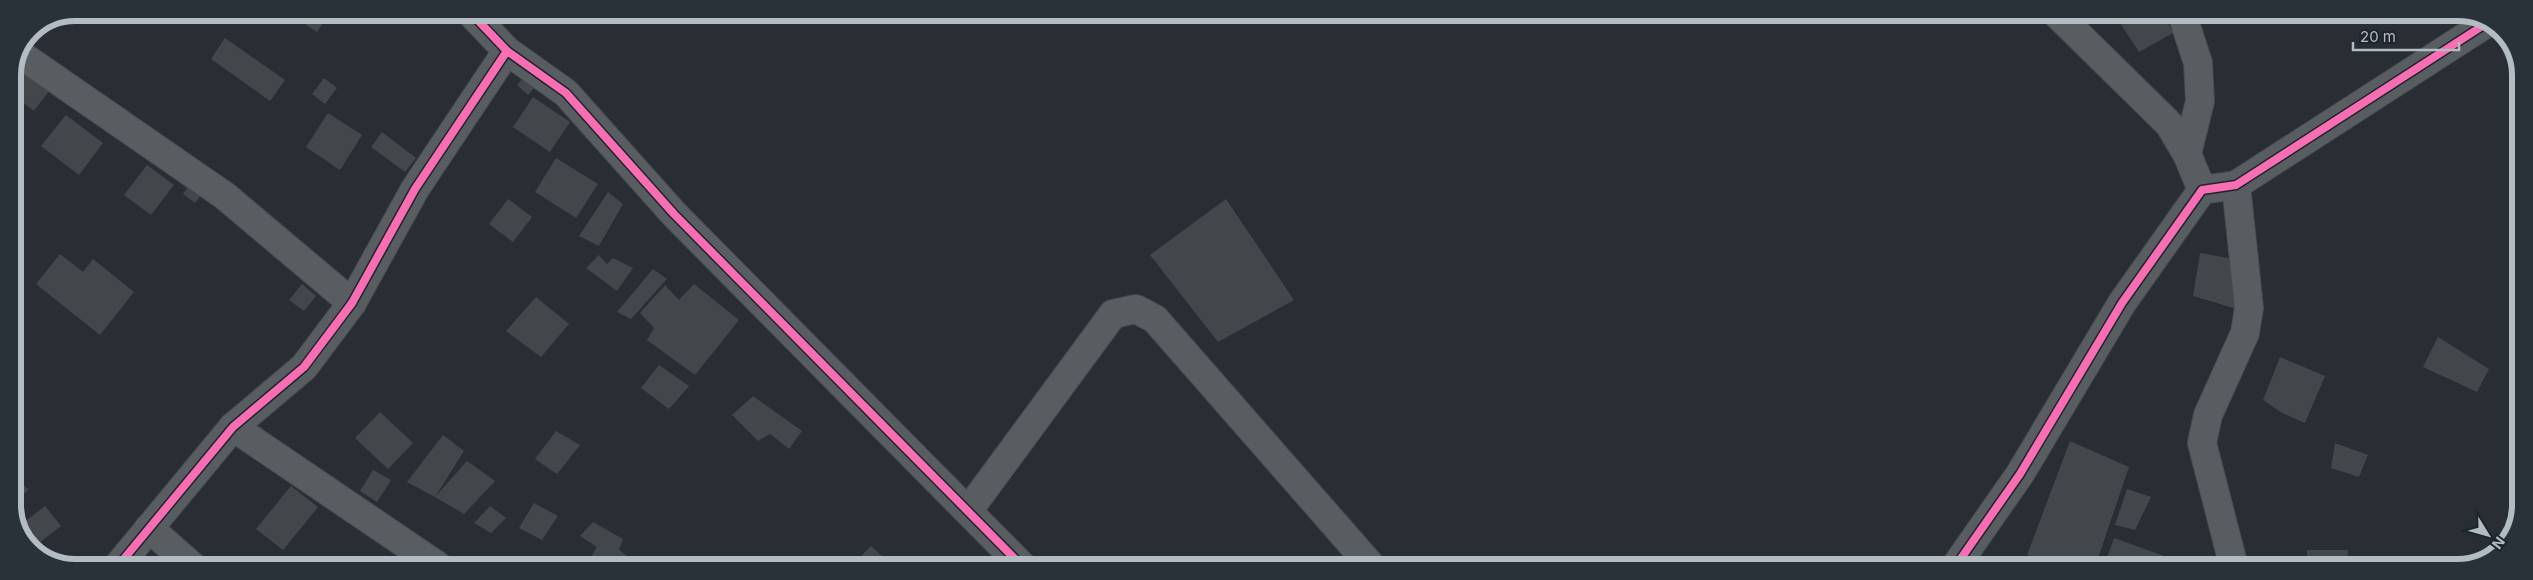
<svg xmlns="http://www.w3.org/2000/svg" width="2533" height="580" viewBox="0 0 2533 580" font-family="Inter,sans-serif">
<rect width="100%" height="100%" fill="#282e33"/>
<!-- building -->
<g fill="#42474b">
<path d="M288 13H329L317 32Z"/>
<path d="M2114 14H2163L2173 33 2139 52Z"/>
<path d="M225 38 285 80 270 101 211 59Z"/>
<path d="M16 66 49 91 34 111 13 95V75Z"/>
<path d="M528 72 540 81 528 95 517 85Z"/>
<path d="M324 78 337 88 325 104 312 94Z"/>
<path d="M533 97 570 122 550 152 513 127Z"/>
<path d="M328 113 362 135 340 170 306 147Z"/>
<path d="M66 115 103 143 79 175 41 146Z"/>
<path d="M382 132 416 158 405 172 371 147Z"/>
<path d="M556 158 598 184 576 218 535 192Z"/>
<path d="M147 165 174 185 151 215 124 195Z"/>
<path d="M195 178 207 187 195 203 183 194Z"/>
<path d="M608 192 623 204 599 246 579 236Z"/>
<path d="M508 199 532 217 513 242 489 224Z"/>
<path d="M1226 199 1294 300 1218 342 1150 255Z"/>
<path d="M2200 253 2251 262 2240 310 2193 296Z"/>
<path d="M60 254 83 272 93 259 134 292 100 335 36 284Z"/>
<path d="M599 255 607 264 613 258 633 268 617 291 586 268Z"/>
<path d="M653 269 667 279 631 319 617 312Z"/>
<path d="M302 284 316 296 304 311 289 300Z"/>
<path d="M694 284 739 320 695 375 647 340 654 328 640 313 665 285 679 300Z"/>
<path d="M536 297 569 324 541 357 506 331Z"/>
<path d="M2438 337 2489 369 2477 392 2423 367Z"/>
<path d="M2280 357 2325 376 2305 423 2282 413 2263 400Z"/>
<path d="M659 365 689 386 669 409 641 388Z"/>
<path d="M753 396 802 431 789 449 770 434 758 441 732 415Z"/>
<path d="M380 412 413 443 388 469 355 438Z"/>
<path d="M556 431 580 445 557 474 535 459Z"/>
<path d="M443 435 464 451 435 497 407 482Z"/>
<path d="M2070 441 2129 467 2095 567H2073L2027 555Z"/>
<path d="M2335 443 2368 455 2359 477 2331 468Z"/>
<path d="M467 461 495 481 464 514 435 497Z"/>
<path d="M373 470 391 480 377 502 360 491Z"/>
<path d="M13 473 28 490 13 503Z"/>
<path d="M291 486 318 507 283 550 256 529Z"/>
<path d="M2127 489 2151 497 2135 530 2115 525Z"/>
<path d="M534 503 558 516 542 540 519 528Z"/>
<path d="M45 506 61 526 34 547 19 526Z"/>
<path d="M490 506 506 518 491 533 474 523Z"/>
<path d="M593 522 623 539 619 550 630 558 623 565 612 559 608 565 592 555 597 547 580 536Z"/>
<path d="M2114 538 2167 557 2163 567H2104Z"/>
<path d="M871 546 894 567H850Z"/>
<path d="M2307 550H2348L2347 567H2288V564H2307Z"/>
</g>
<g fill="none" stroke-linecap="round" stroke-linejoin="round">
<!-- minor casing -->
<g stroke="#464a4e" stroke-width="30">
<g id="minor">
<path d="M471 13 507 51 566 93 674 214 1023 567"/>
<path d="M2057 14 2169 124 2187 154 2202 190"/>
<path d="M2182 14 2198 63 2200 101 2187 154"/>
<path d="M21 55 225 196 352 303"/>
<path d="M233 427 438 566"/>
<path d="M968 511 1113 314 1136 309 1155 319 1372 567"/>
<path d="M149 528 192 566"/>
<path d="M118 566 233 427 304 367 352 303 415 189 507 51"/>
<path d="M1955 567 2020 474 2122 303 2202 190 2236 185 2487 23"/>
<path d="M2234 567 2202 443 2208 415 2245 333 2249 308 2236 185"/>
</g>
</g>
<!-- minor -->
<use href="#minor" stroke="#585d61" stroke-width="28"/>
<!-- cycleway casing -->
<g stroke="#1d262c" stroke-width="11">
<g id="cycleway">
<path d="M471 13 507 51 566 93 674 214 1023 567"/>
<path d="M118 566 233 427 304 367 352 303 415 189 507 51"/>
<path d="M1955 567 2020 474 2122 303 2202 190 2236 185 2487 23"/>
</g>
</g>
<!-- cycleway -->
<use href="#cycleway" stroke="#f96db3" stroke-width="8"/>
</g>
<!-- crop -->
<path d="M0 0H2533V580H0ZM75 21H2458A54 54 0 0 1 2512 75V505A54 54 0 0 1 2458 559H75A54 54 0 0 1 21 505V75A54 54 0 0 1 75 21Z" fill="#293238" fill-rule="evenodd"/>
<path fill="none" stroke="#b3bcc3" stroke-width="6" d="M75 21H2458A54 54 0 0 1 2512 75V505A54 54 0 0 1 2458 559H75A54 54 0 0 1 21 505V75A54 54 0 0 1 75 21Z"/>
<!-- north arrow -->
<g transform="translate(2488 535) rotate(127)" stroke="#1d262c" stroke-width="4" paint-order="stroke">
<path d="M0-4L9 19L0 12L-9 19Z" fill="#b3bcc3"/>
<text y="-8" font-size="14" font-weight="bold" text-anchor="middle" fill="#b3bcc3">N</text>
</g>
<!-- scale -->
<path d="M2353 42v8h106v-8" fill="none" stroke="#b3bcc3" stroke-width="2.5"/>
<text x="2360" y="42" font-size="15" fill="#b3bcc3" stroke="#1d262c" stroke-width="4" paint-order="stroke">20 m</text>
</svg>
